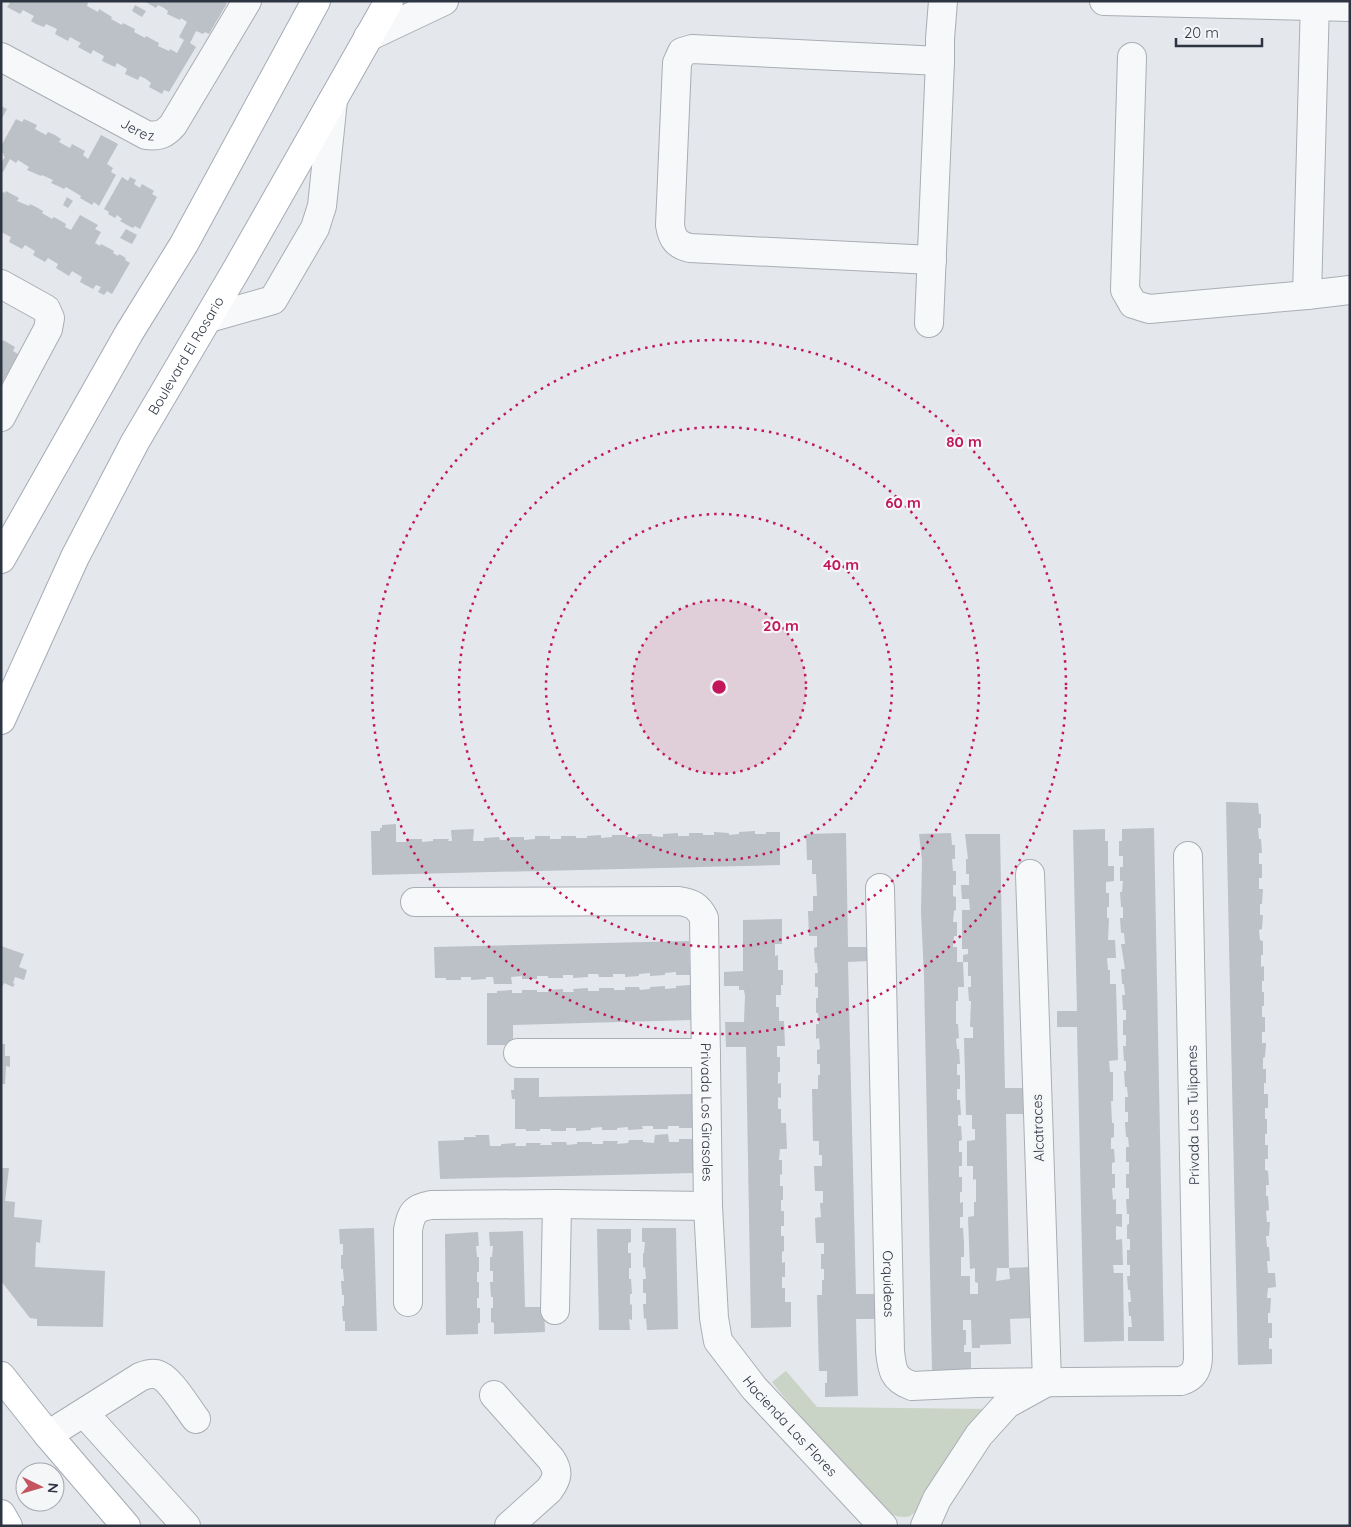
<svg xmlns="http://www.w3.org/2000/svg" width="1351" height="1527" viewBox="0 0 1351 1527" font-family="Quicksand,sans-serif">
<rect width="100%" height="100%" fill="#e4e7eb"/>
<!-- green -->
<path fill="#c9d4c6" d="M786 1371 817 1407 987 1409 920 1509C917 1511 913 1514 910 1516 895 1521 877 1506 865 1498L772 1382Z"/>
<!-- building -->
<g fill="#bcc0c7">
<path d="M7 1H85L88 3 87 6 98 12 99 9 112 17 111 19 122 25 123 23 135 29 134 32 145 38 146 36 159 43 158 46 169 51 170 49 177 53 184 40 179 37 187 22 181 18 180 20 167 14 168 11 164 8 158 5 156 8 144 1H224L227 3 209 34 205 32 203 34 196 31 190 43 196 47 169 92 164 90 162 94 149 87 151 83 146 79 140 76 138 80 125 74 127 69 117 63 115 67 102 61 104 56 93 50 91 54 78 47 81 43 70 37 68 41 55 34 57 29 46 24 44 27 36 24 31 21 34 16 23 10 20 14 7 7 10 3Z"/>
<path d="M135 5 146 11 142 17 132 11Z"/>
<path d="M1 106 7 109 1 120Z"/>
<path d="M16 119 22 122 24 119 37 125 35 129 46 135 48 132 55 135 61 139 59 142 70 148 72 144 85 151 83 155 88 159 101 135 118 144 107 164 113 168 111 172 116 175 99 206 94 202 92 205 80 198 81 196 66 187 64 189 58 186 51 183 53 180 42 175 41 176 27 170 29 167 18 160 16 163 10 159 3 172 1 171V163L5 157 3 155 4 154 1 152V146Z"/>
<path d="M122 177 128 181 130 177 136 180 134 184 140 188 142 184 154 191 152 194 157 197 140 229 135 226 133 228 127 225 120 221 122 219 117 215 115 218 108 214 109 212 104 209Z"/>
<path d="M1 191 5 193 6 191 19 198 17 201 29 206 30 204 36 207 43 211 42 213 52 219 54 217 66 224 65 227 71 230 80 215 98 225 95 229 101 232 95 243 100 246 101 244 114 251 113 253 118 256 119 254 126 258 125 260 130 263 112 294 107 291 104 295 98 292 101 287 96 285 93 289 80 282 82 277 72 271 69 276 56 268 58 264 48 258 45 262 33 255 35 251 25 245 22 249 9 242 11 237 1 232Z"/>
<path d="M67 197 73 201 68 208 63 205Z"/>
<path d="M126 229 137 235 132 244 120 238Z"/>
<path d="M3 340 15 347 13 351 18 354 1 385V344Z"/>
<path d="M1226 802 1258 803 1259 814H1261V828H1258L1259 839H1261L1262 853H1259V864H1262V878H1259V889H1263L1262 904H1260V915H1263L1262 929 1259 930 1260 940 1263 941V955H1261V967L1264 966V981H1262V992H1264V1006H1262V1017H1265V1032H1262V1043H1266L1265 1057 1263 1058V1069H1266V1083H1264V1094H1268V1108H1265V1119H1267V1134H1265V1145H1268V1159H1265V1170L1268 1171 1269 1185H1266V1196H1268L1269 1210 1266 1211 1267 1222H1270L1269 1236H1266L1267 1247H1269L1270 1261H1267L1268 1273H1275L1276 1287 1268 1288 1267 1298H1271L1270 1313H1268V1323H1272V1338H1269V1349H1272V1364L1238 1365Z"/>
<path d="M396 824V842H407L408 839H422V842L433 841V839H449L448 841H452L451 830 474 829 473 841H484V838L499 837 500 840H510V837H524V840L535 839V836H550V839H561V836H576V838H587V836L601 835V838L612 837V835H627V837H637L638 834H652V836L663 837V834L678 833V836H689V833H703V835H714V832L729 833V835L739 834V832L755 831V834H766V832H780V865L372 875 371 831H380V828H382V825Z"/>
<path d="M1154 828 1164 1341H1128V1327H1132L1131 1316H1129L1128 1302H1131L1130 1290H1128L1127 1276H1130V1265H1127V1250H1130V1239H1127V1225L1129 1224V1214H1127L1126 1199H1129V1188H1126V1174H1129V1162H1126V1147H1129L1128 1137H1126L1125 1122H1128V1112H1125V1097H1128L1127 1087H1125L1124 1071H1126V1061H1124L1123 1046H1126V1035H1123V1020H1126V1010H1123L1122 995H1125L1124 984H1122L1121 969H1125L1121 944H1125L1124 933H1121L1120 918H1123V907H1121L1120 892H1122L1123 881H1120V867H1123V856H1119V841H1122V829Z"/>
<path d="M1105 829V841H1108V866H1114V881L1106 882V893H1109V907H1107V918H1109L1108 940H1115L1116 958H1107L1108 970H1110V984H1116L1118 1060 1109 1061 1110 1072H1113V1101H1111L1112 1123H1114V1137L1111 1138V1149H1114L1115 1162 1112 1163V1174H1115V1188H1112L1113 1200 1116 1199V1214H1122V1227L1116 1226V1240L1122 1239 1123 1265H1113L1114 1273H1123L1124 1341 1084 1342 1077 1027H1057V1011H1077L1073 830Z"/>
<path d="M846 833 848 947H868L869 961 848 962 856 1294H876L877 1319H856L858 1396 825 1397V1383H827V1371H819L817 1295H822V1280H824V1269H821V1254H824V1243H816L815 1218 821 1217 820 1203H823V1191H815L814 1166H822V1155H819V1141H813L812 1089H818V1075H820V1064H817V1050L820 1049 819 1038 816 1039V1024H819L818 1013H816V998H818V987H815V973H818L817 963H815L814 948 817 947V936H809L808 911H813V896H817L816 874H812V860H807L806 834Z"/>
<path d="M951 833 952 845H955V859H952L953 871H956V885H953V896L956 897V910L954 911 953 922H957V936H954L953 947H957V962H963L964 987H958V1001H956V1024H958L959 1038 956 1039 957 1049H959L960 1064H957V1075H960V1089H957V1100H960L961 1115H958V1126H961L962 1140 959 1141V1152H962V1166H959V1177H962V1192H960V1203L963 1202V1217H960V1228H963L964 1243V1257H961V1276H970V1294H978V1283L975 1282V1268L970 1269 968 1217 974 1216V1202H976V1179L973 1180V1166H967V1141L975 1140V1129H972V1115H966L964 1038H973V1027H970L971 1001H969L968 987H971V976H968V962H963V955L968 954V949H962V910H970L969 899H962L961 885H969V874H966V859H968L965 834H1000L1005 1088H1025L1026 1114H1006L1009 1268H997L996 1281 1010 1279 1009 1268 1029 1267 1031 1318 1010 1319 1011 1344 980 1345V1348H972L971 1320H963V1330H966V1345H964V1352H971V1370L932 1372 924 976 921 912 922 860 919 834Z"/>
<path d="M782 919V944H775V956L778 955V970H783V985H781V995H776V1007H779V1021H784L785 1046H777V1057H780V1072H778V1084L781 1083V1098L778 1097V1109H781V1123H786L787 1149H780L779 1160H782V1175L780 1174V1186H783V1200H781V1211H784V1226H781V1236H784V1251L782 1252V1263L785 1262V1277H782V1288H785V1302H791V1327L751 1328 746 1047H726L725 1022H744L745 996 744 990H739V986H724V972L743 971V920Z"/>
<path d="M689 941 690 975H676V972L665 973V975L650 976V973L639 974V976L625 977V974H613V977H599L598 974H588V977L573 978V975H563V978H548V976H537V979H522V976L511 977 512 984H494L493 977H486V979L471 980V977H461V980H446V978H435L434 947Z"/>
<path d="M1 946 24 954 19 967 27 970 24 980 15 977 13 983 15 984 13 987 4 983 1 989Z"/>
<path d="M690 985 691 1020 513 1025V1045H487V993H497V991L512 990V993H522V990H537V992H548V990L563 989V992H574L573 989 588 988V991H599V988H614V990H625V987H639L640 990 650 989V987L665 986V989L676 988V986Z"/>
<path d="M1 1044H5V1056H10V1067L6 1066 5 1084H1Z"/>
<path d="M514 1078H539V1097L693 1094V1128H679V1126H668V1129H653V1126H642L643 1129 628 1130V1127L617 1128V1130H602V1127L591 1128V1130L576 1131V1128H566V1131H551V1129H540V1131H526V1129H515V1099H512L511 1090H514Z"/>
<path d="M668 1134 669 1142H679V1139H694V1173L440 1179 438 1141 464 1140V1137H476L475 1135H489L490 1146H501V1144L516 1143 515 1146H526V1143H541L540 1145H552L551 1142H566L567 1145 577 1144V1142H592V1144H603V1141H618L617 1144 628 1143 629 1140H643V1142L654 1143 655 1135Z"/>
<path d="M1 1168H9L5 1201 15 1202 14 1217 42 1220 40 1243 36 1242 35 1267 105 1271 103 1327 37 1326V1319L30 1318 1 1281Z"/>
<path d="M374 1228 377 1331H345V1321H343L342 1306H344V1295H342L341 1281H344L343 1269H341V1255H343V1244H340L339 1229Z"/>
<path d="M642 1228H676L678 1329 647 1330 646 1318 644 1319 643 1304H646V1293H643V1279H646L645 1267 643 1268V1253H644L645 1242H642Z"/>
<path d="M597 1229H631V1242L628 1243V1253H631V1268H629V1279H631L632 1294H630V1305L632 1304V1320L629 1319 630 1330H599Z"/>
<path d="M523 1231 525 1307H544L545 1332 494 1334V1323L491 1322V1308H493V1297H491L490 1282H493V1271H490V1257H492L493 1246H490L489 1232Z"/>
<path d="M478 1232 479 1246H476L477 1257H479V1272H477V1282H479V1298H477V1308H480V1323H478V1334L446 1335 445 1234Z"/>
</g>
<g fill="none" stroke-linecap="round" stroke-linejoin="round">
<!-- minor casing -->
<g stroke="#a9aeb5" stroke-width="30">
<g id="minor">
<path d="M1104 1 1350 7"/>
<path d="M368 37 444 1"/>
<path id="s1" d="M1 57 146 135C159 137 165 134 173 125L247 1"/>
<path d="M1132 57 1125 290 1133 304 1149 309 1307 295 1350 290"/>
<path d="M932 260 690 248C677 245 672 239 670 225L677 63 682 52 692 49 940 61"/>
<path d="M1 284 46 309 50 318 48 329 1 417"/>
<path d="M1307 295 1315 1"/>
<path d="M209 318 273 300 315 228 322 206 333 100"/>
<path d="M929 323 940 61V39L943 1"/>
<path id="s2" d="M880 888 890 1351C892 1370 893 1379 912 1386L976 1383 1181 1381C1194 1377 1198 1369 1198 1356L1188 856"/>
<path id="s3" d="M415 902 679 901C692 903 698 906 704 918L708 1206 714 1318 718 1341 754 1388 883 1526"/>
<path d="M518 1053H706"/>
<path d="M408 1302V1230C411 1213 414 1208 431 1205L557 1204 708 1206"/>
<path d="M555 1310 557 1204"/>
<path d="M494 1395 551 1459C559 1471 558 1478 549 1490L509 1526"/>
<path d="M84 1413 186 1526"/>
<path d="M48 1435 140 1377C145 1375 150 1373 156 1374 170 1377 187 1408 196 1419"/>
<path d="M925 1526 937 1499 979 1435 1007 1404 1047 1382 1030 874"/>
</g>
</g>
<!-- major casing -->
<g stroke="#a4abb6" stroke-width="30">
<g id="major">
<path d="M1 559 129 333 184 244 316 1"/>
<path id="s4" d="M1 720 75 557 135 442 238 267 389 1"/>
<path d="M1 1376 48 1435 126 1526"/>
<path d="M1 1514 8 1526"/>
</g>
</g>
<!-- minor -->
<use href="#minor" stroke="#f7f8f9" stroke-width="28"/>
<!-- major -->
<use href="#major" stroke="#fff" stroke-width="28"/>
</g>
<!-- distance rings -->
<circle cx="719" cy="687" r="87" fill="#c2185b" fill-opacity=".12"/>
<g fill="none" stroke="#c2185b" stroke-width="2.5" stroke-dasharray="2.5 5">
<circle cx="719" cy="687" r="87"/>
<circle cx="719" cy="687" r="173"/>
<circle cx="719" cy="687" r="260"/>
<circle cx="719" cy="687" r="347"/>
</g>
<g text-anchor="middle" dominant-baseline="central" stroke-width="4.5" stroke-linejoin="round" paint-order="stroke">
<!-- street labels -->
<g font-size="14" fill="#2d3442" stroke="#f4f6f8">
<text stroke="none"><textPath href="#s1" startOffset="155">Jerez</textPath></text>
<text stroke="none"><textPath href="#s4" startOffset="409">Boulevard El Rosario</textPath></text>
<text stroke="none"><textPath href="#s3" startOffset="490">Privada Los Girasoles</textPath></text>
<text transform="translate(1193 1115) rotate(-91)">Privada Los Tulipanes</text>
<text transform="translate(1038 1128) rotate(-92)">Alcatraces</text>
<text stroke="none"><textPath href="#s2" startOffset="396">Orquideas</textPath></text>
<text stroke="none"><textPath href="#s3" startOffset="831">Hacienda Las Flores</textPath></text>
</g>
</g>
<circle cx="719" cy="687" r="8" fill="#c2185b" stroke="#f4f6f8" stroke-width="2.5"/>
<g font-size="15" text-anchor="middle" font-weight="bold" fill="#c2185b" stroke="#f4f6f8" stroke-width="4.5" stroke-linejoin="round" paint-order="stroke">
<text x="964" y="447">80 m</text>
<text x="903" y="508">60 m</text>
<text x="841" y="570">40 m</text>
<text x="781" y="631">20 m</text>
</g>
<!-- border -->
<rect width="1351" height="1527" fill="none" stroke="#2d3442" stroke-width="5"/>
<!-- north arrow -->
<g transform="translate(40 1487) rotate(95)"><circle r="24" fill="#f4f6f8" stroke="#a4a8af"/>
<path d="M0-4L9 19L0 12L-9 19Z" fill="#c55461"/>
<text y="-8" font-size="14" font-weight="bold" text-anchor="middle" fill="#2d3442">N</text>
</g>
<!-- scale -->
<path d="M1176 38v8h86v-8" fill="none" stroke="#2d3442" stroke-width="2.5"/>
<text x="1184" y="38" font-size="15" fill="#2d3442" stroke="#f4f6f8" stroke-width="4" paint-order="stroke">20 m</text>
</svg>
